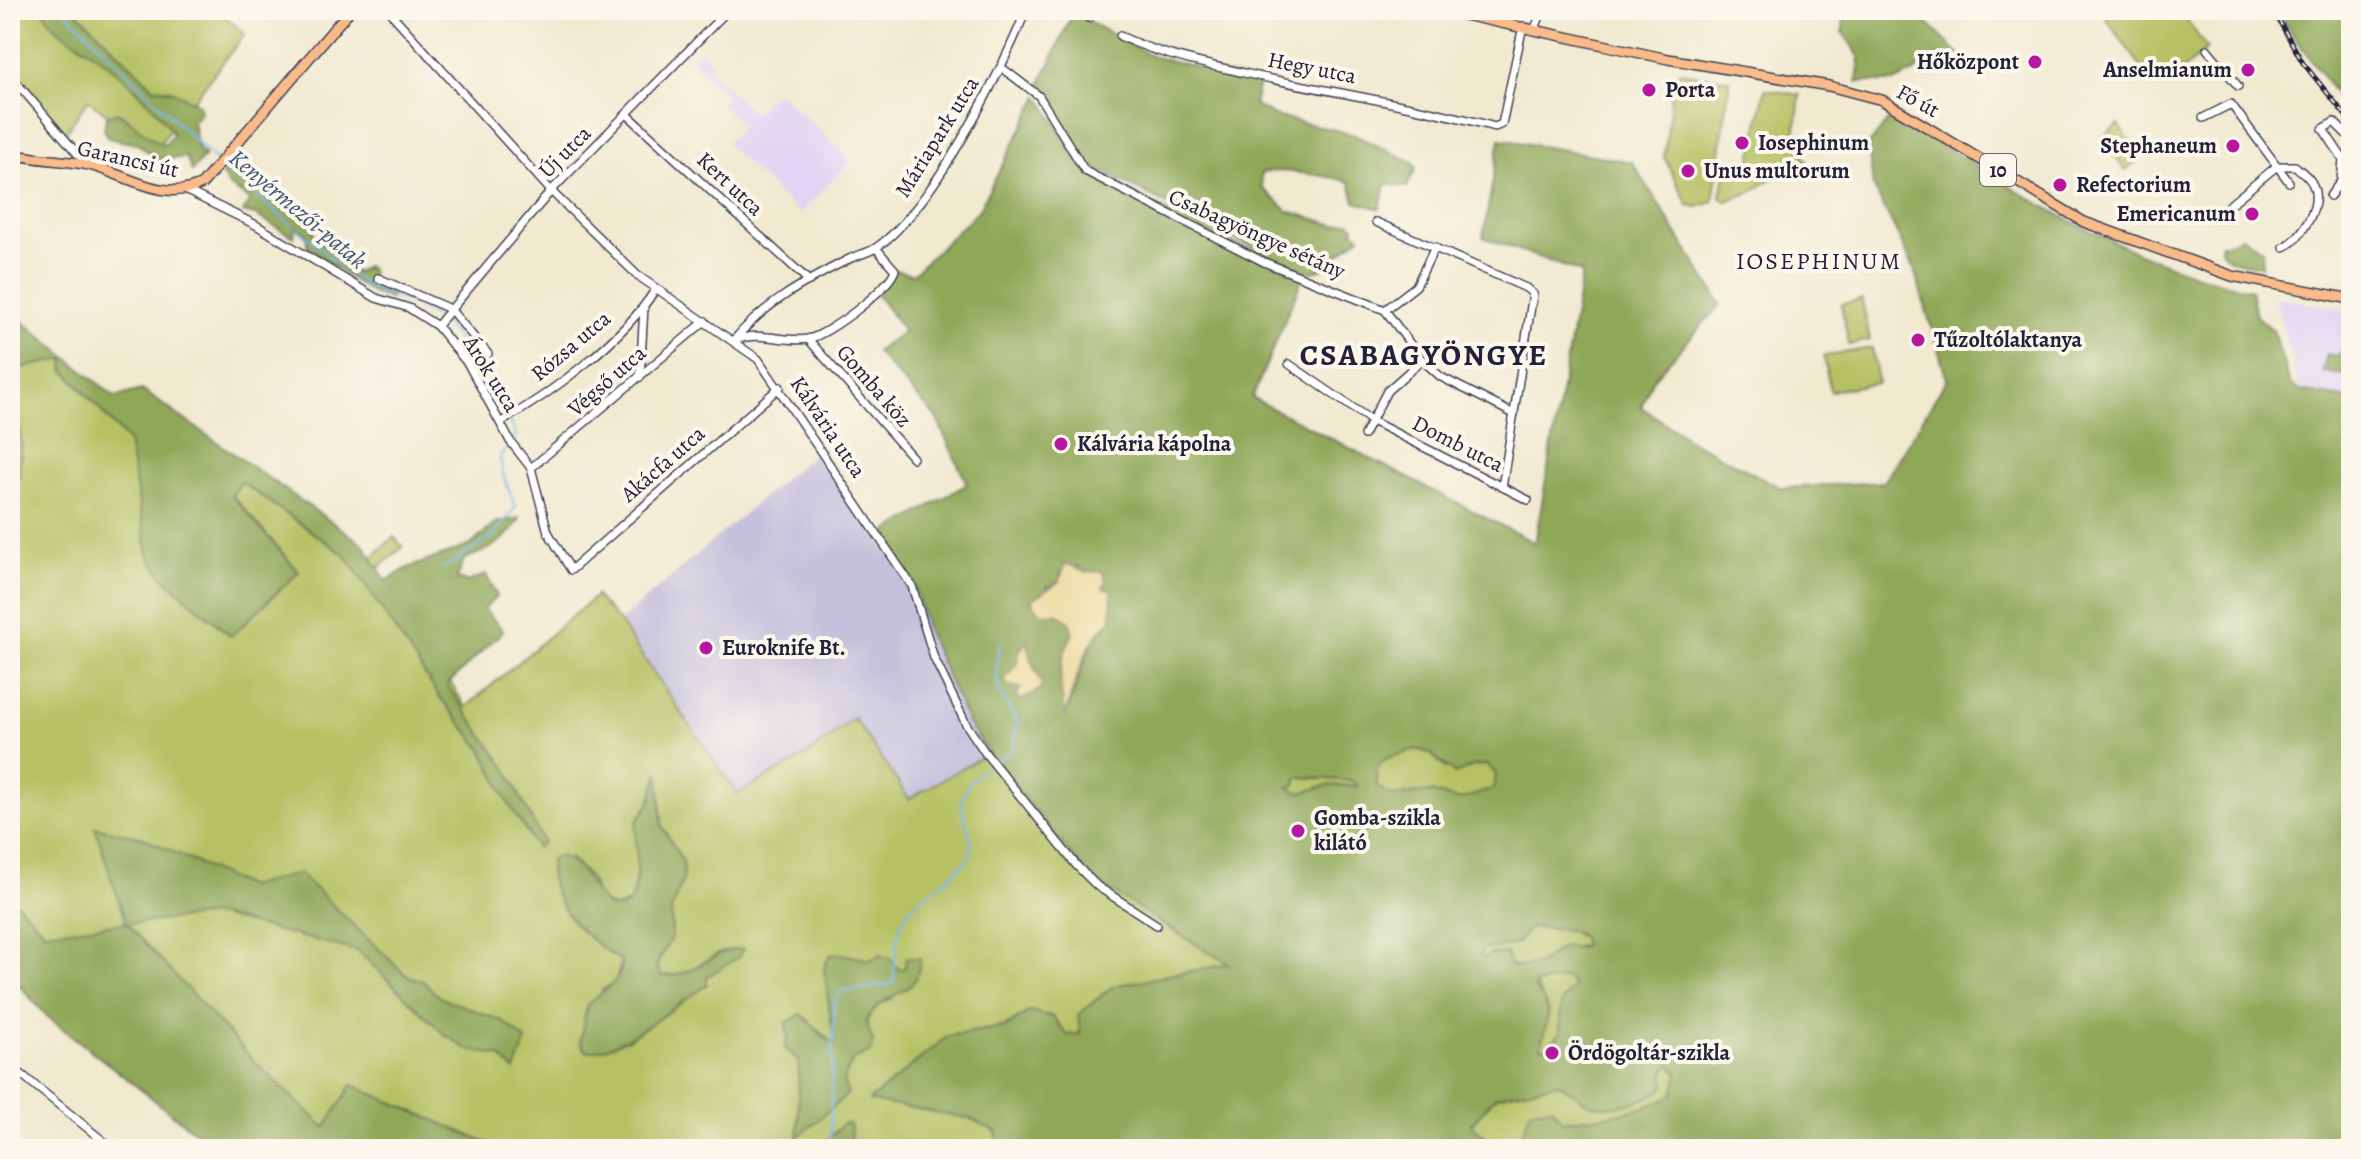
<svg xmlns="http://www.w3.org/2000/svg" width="2361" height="1159" viewBox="0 0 2361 1159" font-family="Alegreya,serif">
<rect width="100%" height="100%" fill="#fbf7ec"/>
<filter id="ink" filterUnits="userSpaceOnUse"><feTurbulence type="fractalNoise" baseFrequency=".0125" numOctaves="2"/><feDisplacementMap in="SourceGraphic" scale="16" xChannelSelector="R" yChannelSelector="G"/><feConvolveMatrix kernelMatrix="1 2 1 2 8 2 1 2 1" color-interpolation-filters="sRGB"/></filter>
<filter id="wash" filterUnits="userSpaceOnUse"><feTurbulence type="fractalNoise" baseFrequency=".006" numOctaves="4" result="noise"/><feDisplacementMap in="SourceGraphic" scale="32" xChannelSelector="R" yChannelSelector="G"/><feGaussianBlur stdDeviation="1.8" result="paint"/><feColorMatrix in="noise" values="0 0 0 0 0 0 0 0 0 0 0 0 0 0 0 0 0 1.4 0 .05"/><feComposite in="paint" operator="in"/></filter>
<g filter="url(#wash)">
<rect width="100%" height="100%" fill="#f1e9d0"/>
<!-- built -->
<g fill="#e1d4f4">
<path d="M699 50 713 63 708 69 754 114 777 91 851 160 800 214 726 144 743 126 720 103 727 95 691 60Z"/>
<path d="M2275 297 2351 310V399L2300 391Z"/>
</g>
<!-- industrial -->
<path fill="#c5c0db" d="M819 449 897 566 907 573 988 753 909 799 853 719 804 757 737 794 619 622Z"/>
<!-- green -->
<g fill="#b5c163" stroke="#6c724f" stroke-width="2" fill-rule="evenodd">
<path d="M10 10H218L245 34 155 149 88 100 63 136 10 75Z"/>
<path d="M2100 10H2180L2207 49 2186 67 2146 84 2139 64Z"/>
<path d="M1681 72 1730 80 1713 202 1696 207 1688 205 1664 157 1674 76Z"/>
<path d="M1765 89 1800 95 1795 137 1810 168 1784 170 1751 192 1726 201 1721 197 1725 173 1748 176Z"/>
<path d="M2118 125 2142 157 2125 170 2101 138Z"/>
<path d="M1862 300 1870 340 1849 345 1841 304Z"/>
<path d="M1872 348 1878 383 1830 391 1824 356Z"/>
<path d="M65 359 64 370 128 441 148 554 163 577 230 636 299 572 232 495 241 482 346 556 372 557 394 537 403 547 378 568 466 707 596 596 619 622 737 794 804 757 854 718 909 799 988 753 1159 923 1230 964 1165 975 1080 1034 1067 1035 1053 1017 1030 1011 1006 1026 948 1036 870 1100 968 1118 996 1131 999 1149H852L850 1125 844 1123 819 1149H501L352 1085 325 1128 253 1060 126 924 44 932 10 896V537L22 447 10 370ZM658 774 662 826 683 862 684 876 671 911 672 936 657 964 660 975C693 980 711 946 742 950L738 957 706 977 707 985 627 1040 602 990 616 982 621 961 573 922 570 858 589 877 601 902 616 908 630 902 638 868 637 821 650 803ZM841 954 870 961 891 959 898 969H905L892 999 879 1004 866 1021 873 1042 852 1061 843 1081 798 1136 799 1061 785 1048 801 1014 834 1044 824 968Z"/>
<path d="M1416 749 1430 753 1445 768 1488 765 1496 774 1495 790 1458 800 1431 792 1392 796 1376 786V769L1385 758Z"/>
<path d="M1302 777 1353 781 1360 786C1349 786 1336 784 1325 786 1309 788 1304 799 1288 787L1296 785 1297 778Z"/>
<path d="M1531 927 1569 930 1582 937 1584 945 1558 950 1546 961 1527 968 1484 959 1479 955 1484 949C1507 947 1515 941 1531 927Z"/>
<path d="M1566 978 1575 988 1560 1023V1033L1548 1048 1540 1047 1549 1011 1535 984Z"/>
<path d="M1669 1063 1678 1074 1673 1095 1646 1109 1620 1117 1561 1121 1516 1144 1517 1149H1499L1471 1124 1496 1096 1558 1083 1590 1104 1663 1075Z"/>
</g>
<!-- forest -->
<g fill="#90a759" stroke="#59644a" stroke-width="2" fill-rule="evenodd">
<path d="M43 10H75L153 87 174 91 199 105 201 112 193 122 198 150 205 155 192 171 186 157 158 160 138 144 108 138 104 130 106 117 117 112C135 121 146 139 165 145L173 134C162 112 121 74 100 58 81 43 55 34 43 10Z"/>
<path d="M1838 10H1880L1925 21 1960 55 1929 64 1894 82H1857L1860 58 1843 32 1844 16Z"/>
<path d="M2278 10H2351V115L2284 23Z"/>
<path d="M1073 13 1151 56 1259 82 1254 105 1274 116 1352 134 1413 162 1416 168 1407 187 1386 184 1380 209 1355 202 1350 182C1334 177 1273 167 1261 173L1262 188 1288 211 1335 225 1350 222 1355 226 1353 231 1360 236 1322 269 1309 272 1266 255 1090 165 1040 85Z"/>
<path d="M1039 96 1085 171 1303 277 1252 398 1535 543 1582 273 1483 237 1500 139 1632 162 1721 304 1652 380 1641 407 1695 443 1781 488 1884 482 1947 379 1913 266 1873 186 1868 146 1893 114C2008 187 2118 259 2251 290L2256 316 2273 330 2290 384 2300 391 2351 399V1149H1517L1531 1110 1552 1107 1562 1121C1605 1115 1632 1116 1673 1095L1678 1074 1670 1064 1663 1075 1665 1086C1649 1101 1613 1111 1591 1104 1579 1100 1570 1088 1558 1083L1496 1096 1471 1124 1499 1149H999L996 1131 968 1118 869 1101 948 1036 1006 1027 1030 1011 1053 1017 1067 1035 1080 1034 1078 1015 1113 986 1229 964 1091 879 994 761 968 723 927 631 915 588 883 534 967 484 936 417 876 352 904 331 873 290 895 270 913 274 978 211ZM1078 566 1102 588 1111 620 1092 641 1066 714C1059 684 1057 660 1073 634L1070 621 1057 613 1047 587 1060 581 1061 571ZM1030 659 1037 671 1020 688 1006 679 1019 662ZM1416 749 1430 753 1455 774 1476 765H1488L1496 774 1494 789 1458 800 1431 792 1392 796 1377 786 1376 769 1385 759ZM1302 777 1353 781 1358 786C1348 787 1336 784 1325 786 1310 788 1304 799 1289 787L1296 785 1297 778ZM1531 927 1569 930 1582 937 1584 945 1580 948 1564 946C1543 959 1537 970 1510 966L1506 953 1490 954 1484 959 1479 955 1484 949 1515 944ZM1566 978 1575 987C1556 1000 1561 1012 1560 1033L1547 1048 1541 1047C1545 1019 1557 1013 1535 989V984Z"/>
<path d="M231 163 244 172 256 173 278 201 306 213 317 240 344 253 346 263 356 273 367 267 371 269 372 281 392 291 390 299 371 292 308 249 306 234 295 226 294 237 255 215 243 212 250 200 229 186 222 175Z"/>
<path d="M2242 237 2263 250 2261 266C2246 263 2222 263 2220 245Z"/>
<path d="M10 311 115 397 142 390 363 544 386 581 408 568 471 545 497 522 520 518C508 540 488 551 464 559L457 579 467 582 486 575 497 596 484 609 503 631 447 685 506 768 543 842 537 848 508 803 482 749 441 699 346 556 241 482 232 496 299 572 231 636 163 577 148 554 128 441 64 369 65 359 10 370Z"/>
<path d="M2347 317 2351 320V376L2323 372 2327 354 2337 356C2353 344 2349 334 2347 317Z"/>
<path d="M10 373 22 447 10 537Z"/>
<path d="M659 772 662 826 683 862 684 876 671 910 672 936 657 964 660 975C693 981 711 948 743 949L738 957 707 977V985C679 1003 616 1055 586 1051L580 1042 587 1005C600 992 624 982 621 961 586 939 548 905 550 861L557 856C591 861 593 911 619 908 649 903 631 841 637 822 639 815 647 809 650 802 654 792 656 781 659 772Z"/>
<path d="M95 827 144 838 248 887 299 873 407 976 423 981 439 997 502 1021 526 1040 515 1071 499 1056 467 1049 444 1034 358 951 215 915 127 924 253 1060 325 1128 352 1085 501 1149H217L48 1017 10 975V896L44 932 126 923Z"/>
<path d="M841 954 870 960 880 955 891 959 898 969 905 968 906 958H920C918 994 901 987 879 1005 874 1008 870 1016 866 1021L873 1042 871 1052 852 1061 843 1081 848 1094 798 1137 799 1061 785 1048 788 1037 786 1023 801 1014C812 1023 822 1039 834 1043L824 968 830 955Z"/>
<path d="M844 1123 850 1124 852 1149H819Z"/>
</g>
<!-- sand -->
<g fill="#eeda9e" stroke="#887e6c" stroke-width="2">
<path d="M1065 563 1086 572 1102 571 1106 581 1103 588 1112 590 1111 620C1084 641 1075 683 1065 716 1059 686 1057 660 1073 634L1070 622 1057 613 1041 614 1031 600 1060 581Z"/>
<path d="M1028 641 1030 659 1042 684 1039 690 1021 700 1017 695 1020 688 1007 685 1005 679 1018 662 1019 651Z"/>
</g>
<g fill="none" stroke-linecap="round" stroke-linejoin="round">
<!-- stream -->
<g stroke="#79b5eb" stroke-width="2">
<path d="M64 10 216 161"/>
<path d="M221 166 367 287 413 303 439 319"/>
<path d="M445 322 490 386 516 434 514 442"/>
<path d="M442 569 493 536 516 507C509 490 501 475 500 456L509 446"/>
<path d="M830 1149 834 1002 842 991 889 985 894 980C897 887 917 914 970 857 974 828 966 832 962 809 958 781 993 762 1012 750L1018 722C995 690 993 680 1000 642"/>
</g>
</g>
</g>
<g filter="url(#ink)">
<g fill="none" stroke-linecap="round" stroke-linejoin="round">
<!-- minor casing -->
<g stroke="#414051" stroke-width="10">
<g id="minor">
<path d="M388 10 551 191 637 275 758 359 912 586 934 658 966 724 986 754 1077 866 1097 886 1157 925"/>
<path d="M1077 10 1089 18"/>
<path d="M1535 28 1543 10"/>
<path d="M1120 36C1160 55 1201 63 1244 73 1327 92 1412 104 1495 127L1502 124 1523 26"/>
<path d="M2207 49 2238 86"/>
<path d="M1002 68 1039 96 1085 171 1264 262 1385 310 1422 360 1441 377 1514 414"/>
<path d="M10 75 87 165"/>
<path d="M628 115 809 281"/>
<path d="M2203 118 2231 104 2289 182"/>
<path d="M187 191 256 225 376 298 409 308 437 326 468 364 510 441 531 468 548 532 571 570 780 387"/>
<path d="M2330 196 2341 181 2343 159 2323 129 2334 122 2346 134"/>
<path d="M2227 207 2277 166H2295C2301 171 2310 177 2313 185 2322 205 2302 239 2284 247"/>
<path d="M1376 222 1526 288 1533 294 1502 487"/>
<path d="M378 278 450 309 488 354"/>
<path d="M1385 310 1416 286 1435 247"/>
<path d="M437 326 551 191 728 10"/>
<path d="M808 339 913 458"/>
<path d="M734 340C765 303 806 281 849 259 857 255 869 253 877 247 931 210 1002 72 1026 10"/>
<path d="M734 340C762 330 782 343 808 339 828 335 889 289 895 270L876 248"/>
<path d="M1289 364 1372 421 1528 500"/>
<path d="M640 377 644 307"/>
<path d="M501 422C552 393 624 339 655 290"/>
<path d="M1364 435 1387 391 1422 360"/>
<path d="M531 468 705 321"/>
<path d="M10 1065 113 1149"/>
</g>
</g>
<!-- major casing -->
<g stroke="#414051" stroke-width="12">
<g id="major">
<path d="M1441 10 1668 59 1829 86 1882 100 2084 222 2232 276 2351 299"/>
<path d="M10 153C36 161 63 159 89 165 127 175 164 203 202 184L350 10"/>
</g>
</g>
<!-- minor -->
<use href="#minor" stroke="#fff" stroke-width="7"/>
<!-- major -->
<use href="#major" stroke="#fabb8b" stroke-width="9"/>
<!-- rail casing -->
<g stroke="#22223b" stroke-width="5">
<path id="rail" d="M2273 10 2303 63 2351 122"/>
</g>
<!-- rail -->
<use href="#rail" stroke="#fbf7ec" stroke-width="2" stroke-dasharray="6" stroke-linecap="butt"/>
</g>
</g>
<!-- markers -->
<g fill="#b5179e" stroke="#fbf7ec" stroke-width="3">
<circle cx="2035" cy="62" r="8"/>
<circle cx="2248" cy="70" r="8"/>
<circle cx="1649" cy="90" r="8"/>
<circle cx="1742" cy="143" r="8"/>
<circle cx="2233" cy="146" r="8"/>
<circle cx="1688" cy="171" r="8"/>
<circle cx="2060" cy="185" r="8"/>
<circle cx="2252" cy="214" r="8"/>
<circle cx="1918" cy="340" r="8"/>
<circle cx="1061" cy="444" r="8"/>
<circle cx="706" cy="648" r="8"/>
<circle cx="1298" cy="831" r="8"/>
<circle cx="1552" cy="1053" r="8"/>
</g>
<g text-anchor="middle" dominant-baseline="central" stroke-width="8" stroke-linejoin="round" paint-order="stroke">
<!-- shield labels -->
<rect fill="#fbf7ec" stroke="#636270" stroke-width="2" x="1980" y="154" width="36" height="32" rx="6"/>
<g font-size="20" font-weight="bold" fill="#22223b">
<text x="1998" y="170">10</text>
</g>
<!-- poi labels -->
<g font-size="22" font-weight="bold" fill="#22223b" stroke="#fbf7ec" text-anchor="start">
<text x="2019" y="62" text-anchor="end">Hőközpont</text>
<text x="2232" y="70" text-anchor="end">Anselmianum</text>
<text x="1665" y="90">Porta</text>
<text x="1758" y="143">Iosephinum</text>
<text x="2217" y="146" text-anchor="end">Stephaneum</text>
<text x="1704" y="171">Unus multorum</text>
<text x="2076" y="185">Refectorium</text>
<text x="2236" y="214" text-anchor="end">Emericanum</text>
<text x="1934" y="340">Tűzoltólaktanya</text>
<text x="1077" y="444">Kálvária kápolna</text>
<text x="722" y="648">Euroknife Bt.</text>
<text x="1314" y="818">Gomba-szikla<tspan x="1314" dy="25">kilátó</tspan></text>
<text x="1568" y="1053">Ördögoltár-szikla</text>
</g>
<!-- street labels -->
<g font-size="22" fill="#22223b" stroke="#fbf7ec">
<text transform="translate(1312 68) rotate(11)">Hegy utca</text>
<text transform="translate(1918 101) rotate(29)">Fő út</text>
<text transform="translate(937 137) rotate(-58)">Máriapark utca</text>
<text transform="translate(565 152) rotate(-45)">Új utca</text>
<text transform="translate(128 159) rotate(13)">Garancsi út</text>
<text transform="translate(730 184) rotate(43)">Kert utca</text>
<text transform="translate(1257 234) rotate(24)">Csabagyöngye sétány</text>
<text transform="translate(571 346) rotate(-40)">Rózsa utca</text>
<text transform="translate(491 374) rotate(58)">Árok utca</text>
<text transform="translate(607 381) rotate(-41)">Végső utca</text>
<text transform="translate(874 386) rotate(49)">Gomba köz</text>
<text transform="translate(828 427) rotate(56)">Kálvária utca</text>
<text transform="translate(1458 444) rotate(27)">Domb utca</text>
<text transform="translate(663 464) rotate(-41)">Akácfa utca</text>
</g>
<!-- water labels -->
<g font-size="24" font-style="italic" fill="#405579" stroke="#fbf7ec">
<text transform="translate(298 209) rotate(40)">Kenyérmezői-patak</text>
</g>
<!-- neighbourhood labels -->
<g font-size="24" letter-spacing="2" fill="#22223b" stroke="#fbf7ec">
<text x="1819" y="261">IOSEPHINUM</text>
</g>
<!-- district labels -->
<g font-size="30" font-weight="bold" letter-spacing="2" fill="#22223b" stroke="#fbf7ec">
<text x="1424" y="355">CSABAGYÖNGYE</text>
</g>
</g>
<!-- margin -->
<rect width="2361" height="1159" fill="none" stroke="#fbf7ec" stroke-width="40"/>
</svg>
